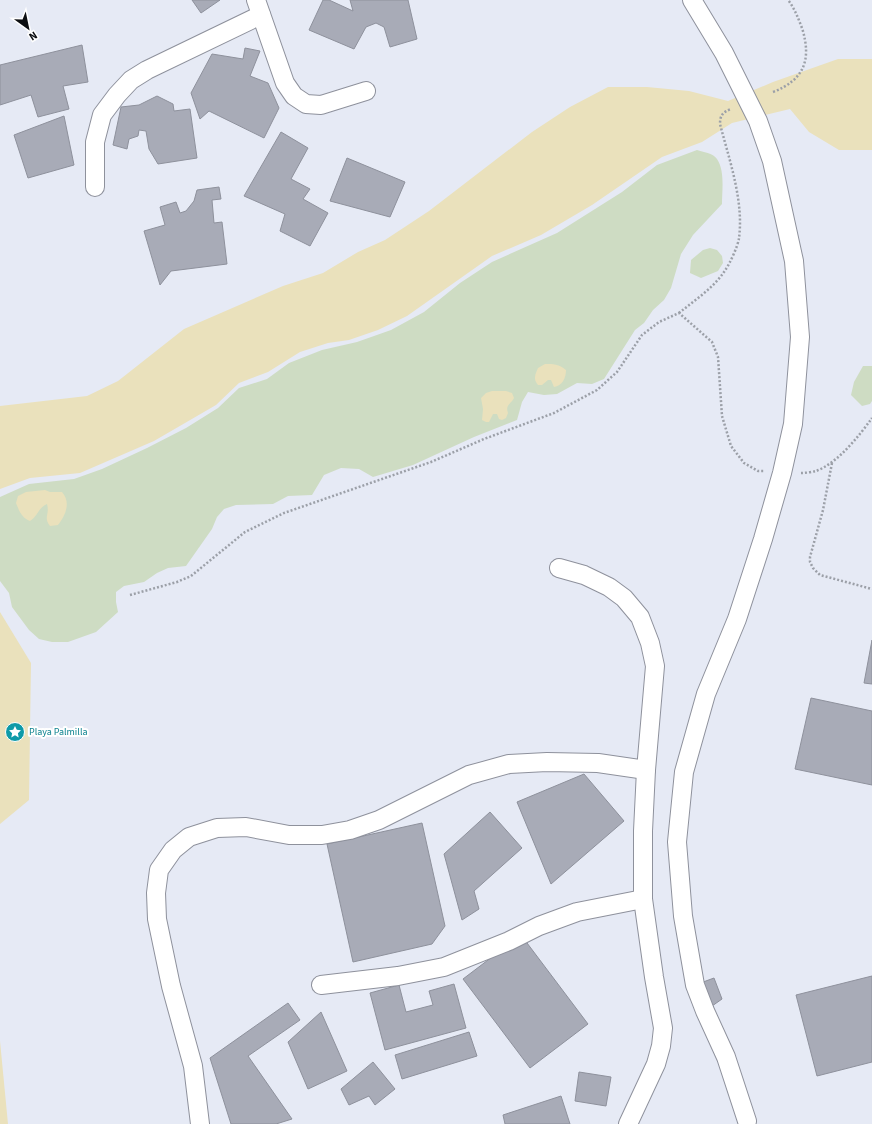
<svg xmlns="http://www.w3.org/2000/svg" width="872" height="1124" viewBox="0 0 872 1124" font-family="'Source Sans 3',sans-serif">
<rect width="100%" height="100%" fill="#e6eaf5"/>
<!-- green -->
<g fill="#cedcc3">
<path d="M697 150C703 152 713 153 717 159 725 171 722 190 722 204L693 235 681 254 671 288 664 300 653 310 644 323 635 330 604 379 592 384 577 383 557 394 544 395 528 392 522 402 517 420 474 437 413 465 373 477 359 469 341 468 324 475 312 495 288 496 273 504 236 505 224 509 217 517 212 529 186 566 168 568 157 573 144 582 124 586 116 592V602L118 612 96 632 68 642H52L39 639 29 630 12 607 9 593 0 581V497L29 484 74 479 102 469 147 448 186 428 218 408 239 388 267 379 289 363 322 350 357 342 391 330 424 312 460 283 492 262 557 233 622 192 657 165Z"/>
<path d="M710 248 717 250 722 256 723 263 718 271 701 278 690 273 691 260 703 250Z"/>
<path d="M863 366H872V401L870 404 862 406 851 395 854 382Z"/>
</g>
<!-- sand -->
<g fill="#eae1bc">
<path d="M838 59H872V150H839L809 132 790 109 732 123 702 142 662 157 592 205 541 235 492 256 407 316 378 330 349 340 328 343 300 352 268 372 239 383 216 405 154 441 80 473 30 478 0 489V406L87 396 118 381 184 329 283 286 323 273 358 252 385 240 429 211 532 132 570 107 608 87H647L689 91 728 101 773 82Z"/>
<path d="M545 364C553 364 559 364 566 370 566 378 562 386 554 387L551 380H548L542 385H538C533 379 535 375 538 368Z"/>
<path d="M492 391H506L512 393 514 398C511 404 505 405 508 413L506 418 502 420 499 419 497 414H493L489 422H486L482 420 483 409 481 398 486 393Z"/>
<path d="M45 490 50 492H62C71 502 66 515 58 525L50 526C43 517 50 515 47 504 38 508 38 516 30 521 22 518 19 511 16 503L18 496 26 492Z"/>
<path d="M0 612 31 663 29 800 0 824Z"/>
<path d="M0 1041 8 1124H0Z"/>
</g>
<!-- building -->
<g fill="#a8abb7" stroke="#8e919c">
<path d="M192 0H220L201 13Z"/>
<path d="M323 0H329L353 11 350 0H408L417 39 390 47 384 27 376 23 366 27 354 49 309 30Z"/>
<path d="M82 45 88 82 63 86 69 109 38 117 31 95 0 105V65Z"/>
<path d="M245 48 260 51 250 76 268 83 279 108 264 138 209 111 200 119 191 93 212 54 243 59Z"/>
<path d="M157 96 173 104 174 111 190 109 197 158 158 164 149 149 146 131 139 130 138 136 129 139 127 149 113 145 121 107 139 105Z"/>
<path d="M64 116 74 165 28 178 14 135Z"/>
<path d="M281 132 308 148 291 179 310 189 303 199 328 213 310 246 280 231 285 214 244 196Z"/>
<path d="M347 158 405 182 390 217 330 201Z"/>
<path d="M219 187 221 199 212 200 214 223 222 222 227 264 171 271 160 285 144 231 165 225 160 207 176 202 180 213 186 211 194 201 197 190Z"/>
<path d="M872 640V684L864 683Z"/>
<path d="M811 698 872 711V785L795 769Z"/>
<path d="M584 774 624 821 551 884 517 802Z"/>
<path d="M490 812 522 848 474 891 479 909 462 920 444 854Z"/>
<path d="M422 823 445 926 432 944 353 962 327 844Z"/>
<path d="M521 935 588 1024 530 1068 463 979Z"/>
<path d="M872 976V1062L817 1076 796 995Z"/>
<path d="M714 978 722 999 705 1011 695 985Z"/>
<path d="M454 984 466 1028 385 1050 370 993 399 985 406 1012 433 1005 429 991Z"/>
<path d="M288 1003 300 1020 248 1056 292 1119 276 1124H231L210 1058Z"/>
<path d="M321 1012 347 1071 308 1089 288 1042Z"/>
<path d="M469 1032 477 1056 402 1079 395 1055Z"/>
<path d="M373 1062 395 1089 375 1105 369 1096 349 1105 341 1089Z"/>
<path d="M579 1072 611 1077 606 1106 575 1101Z"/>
<path d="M561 1096 570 1124H505L503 1115Z"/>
</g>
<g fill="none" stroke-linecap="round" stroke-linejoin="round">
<!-- street casing -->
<g stroke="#8e919c" stroke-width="20">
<g id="street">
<path d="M256 0 285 83 294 96 306 104 321 105 366 91"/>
<path d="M692 0 724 53 758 121 772 161 794 261 800 337 793 424 782 473 763 539 737 619 706 694 684 772 677 842 683 916 695 985 705 1011 726 1057 747 1121"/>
<path d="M95 187V142L102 115 117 95 131 80 147 70 261 15"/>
<path d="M559 568 584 575 609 587 624 598 640 617 650 643 655 666 646 770 643 831V899L654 977 663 1028 661 1046 656 1064 628 1124"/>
<path d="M321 985 398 976 444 967 509 941 539 926 577 912 643 899"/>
<path d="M200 1124 193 1066 171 986 157 919 156 893 159 870 173 850 189 837 217 828 246 827 289 835H322L350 830 379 820 469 775 509 764 547 762 598 763 646 770"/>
</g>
</g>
<!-- path -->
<g stroke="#9ca0a8" stroke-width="2.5" stroke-dasharray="2 2" stroke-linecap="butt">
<path d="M773 92C804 80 812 60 802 28 798 18 795 9 788 0"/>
<path d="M679 313C695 300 715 287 726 269 730 263 738 246 739 238 744 201 729 159 720 124 720 115 723 112 731 109"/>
<path d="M832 463 823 510 810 557V562L813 568 820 575 872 589"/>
<path d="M801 473C806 473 812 472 816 471 838 463 859 436 872 418"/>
<path d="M130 595 177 582 191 576 245 532 284 513 431 462 484 439 554 413 597 390 617 372 642 335 659 322 679 313 712 342 718 357 722 416 731 446 744 463 758 471H764"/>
</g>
<!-- street -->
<use href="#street" stroke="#fff" stroke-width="18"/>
</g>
<!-- icons -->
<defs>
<g id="sight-disc" transform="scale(1)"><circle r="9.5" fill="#0f9aa8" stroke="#fff"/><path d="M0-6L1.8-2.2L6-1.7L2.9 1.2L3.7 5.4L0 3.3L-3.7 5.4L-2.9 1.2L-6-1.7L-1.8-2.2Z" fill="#fff"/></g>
</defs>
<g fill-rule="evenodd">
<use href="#sight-disc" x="15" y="732"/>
</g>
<g text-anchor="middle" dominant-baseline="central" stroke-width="4" stroke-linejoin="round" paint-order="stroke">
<!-- culture labels -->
<g font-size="10" fill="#0d838f" stroke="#fff" text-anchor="start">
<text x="29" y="732">Playa Palmilla</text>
</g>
</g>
<!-- north arrow -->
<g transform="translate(28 28) rotate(147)" stroke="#ffffff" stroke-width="3" paint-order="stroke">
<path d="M0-3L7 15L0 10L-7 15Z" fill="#0d0f12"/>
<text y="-6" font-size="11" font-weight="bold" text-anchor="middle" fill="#0d0f12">N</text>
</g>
</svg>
